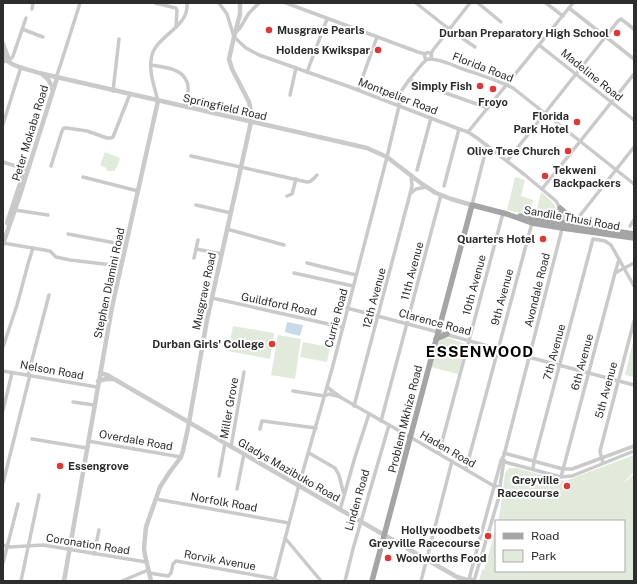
<svg xmlns="http://www.w3.org/2000/svg" width="637" height="584" viewBox="0 0 637 584" font-family="'Public Sans',sans-serif">
<rect width="100%" height="100%" fill="#fff"/>
<!-- green -->
<g fill="#e2ebdb">
<path d="M105 152 120 158 117 167 115 169V171H107L106 168 100 165Z"/>
<path d="M515 177 525 180 521 196 533 200 530 215 507 210Z"/>
<path d="M541 192C548 198 559 206 557 216L554 218 535 216 538 211 537 209Z"/>
<path d="M233 326 274 333 270 359 228 351Z"/>
<path d="M278 335 301 339 295 379 271 375Z"/>
<path d="M446 337 466 344 458 374 431 367 437 343Z"/>
<path d="M634 338V377L625 375Z"/>
<path d="M303 342 330 347 327 362 300 357Z"/>
<path d="M634 455V472L624 482H625L634 474V581H479L482 569 484 570 496 528V571H624V521H498L500 512 505 473 509 468H516L565 481Z"/>
</g>
<!-- water -->
<path fill="#c8daea" d="M287 322 303 325 300 336 285 332Z"/>
<g fill="none" stroke-linecap="round" stroke-linejoin="round">
<!-- minor -->
<g stroke="#cacaca" stroke-width="3.5">
<path d="M155 3 176 8 177 11 176 27"/>
<path d="M219 3 227 14 234 37 246 48 259 55 350 87 459 129 468 132 477 138 525 175 556 201 560 208 563 217V223L561 233 504 455 501 461 469 579"/>
<path d="M286 3 418 52 425 54"/>
<path d="M416 3 449 29 475 47"/>
<path d="M478 3 501 22"/>
<path d="M546 3 563 16"/>
<path d="M569 8 634 59"/>
<path d="M32 9 33 3"/>
<path d="M22 29 43 37"/>
<path d="M235 33 240 28 249 13 259 3"/>
<path d="M539 45 634 120"/>
<circle cx="428" cy="56" r="3.5"/>
<path d="M431 54 433 50 470 3"/>
<path d="M430 59C440 59 450 64 460 68 477 74 497 80 513 88L634 184"/>
<path d="M3 62C8 61 11 60 13 56L26 18"/>
<path d="M151 65C163 67 182 68 187 82 190 89 187 100 186 107"/>
<path d="M307 72 327 19"/>
<path d="M54 77 57 75 62 60 80 3"/>
<path d="M409 80 488 108"/>
<path d="M358 90 377 37"/>
<path d="M113 91 119 39"/>
<path d="M290 95 296 68"/>
<path d="M158 101C154 85 147 68 153 52 160 34 189 27 187 3"/>
<path d="M3 124 21 67"/>
<path d="M468 132 573 3"/>
<path d="M191 156 307 182C312 182 314 178 317 175"/>
<path d="M507 161 618 21 621 19 634 29"/>
<path d="M3 162 25 169"/>
<path d="M51 166 62 131 64 128H67L87 131 107 138H111L113 137 130 94"/>
<path d="M417 170 431 118"/>
<path d="M83 177 138 191"/>
<path d="M444 186 459 129"/>
<path d="M542 189 634 74"/>
<path d="M411 193 416 189 426 187"/>
<path d="M287 196 292 194 296 179"/>
<path d="M196 205 231 213"/>
<path d="M472 205 487 145"/>
<path d="M15 210 48 215"/>
<path d="M578 218 634 147"/>
<path d="M630 226 634 220"/>
<path d="M227 229 284 245"/>
<path d="M68 234 126 245"/>
<path d="M3 243 50 251 56 257 70 260 121 266"/>
<path d="M196 249 222 254"/>
<path d="M194 258 198 240"/>
<path d="M307 263 356 275"/>
<path d="M294 273 353 286"/>
<path d="M615 273 619 259"/>
<path d="M212 298 342 327"/>
<path d="M347 308 438 332 498 349 634 385"/>
<path d="M3 347 17 305 28 264 33 248"/>
<path d="M3 371 97 387"/>
<path d="M28 375 49 295"/>
<path d="M327 387 340 397 410 437 494 486 500 487"/>
<path d="M293 391 324 396 329 394 337 396"/>
<path d="M73 402 94 405"/>
<path d="M354 406 410 194 412 186 411 175"/>
<path d="M3 410 12 373"/>
<path d="M381 421 441 195"/>
<path d="M260 429 262 421H263L316 428"/>
<path d="M32 439 87 448"/>
<path d="M88 441 181 457"/>
<path d="M231 447 244 372"/>
<path d="M309 453 335 468 339 475 344 495"/>
<path d="M439 453 503 213"/>
<path d="M504 453 563 469H572L634 446"/>
<path d="M501 461 561 477 572 476 634 451"/>
<path d="M603 463 600 451 634 321"/>
<path d="M466 469 532 223"/>
<path d="M533 469 534 461 593 239 605 241 611 245 634 286"/>
<path d="M219 476 225 443"/>
<path d="M561 477 615 273 634 263"/>
<path d="M3 483 30 375"/>
<path d="M237 489 244 454"/>
<path d="M156 499 289 523"/>
<path d="M340 510 355 457 369 414"/>
<path d="M285 538 321 581"/>
<path d="M3 545 10 547 43 545 146 562"/>
<path d="M94 554 99 530"/>
<path d="M3 563 18 504"/>
<path d="M149 573 168 576 171 573 173 564 176 561 271 578 278 581"/>
<path d="M21 581 39 495"/>
<path d="M122 581 148 570"/>
<path d="M274 581 299 485 332 369 387 157 399 106 400 96 402 90 409 80 422 64 427 59"/>
<path d="M345 581 353 549 389 425"/>
<path d="M421 581 452 461"/>
<path d="M474 581 498 500 504 460"/>
</g>
<!-- tertiary -->
<g stroke="#cacaca" stroke-width="4.5">
<path d="M3 44 9 60"/>
<path d="M3 54C7 67 28 69 39 73L367 148 387 157 422 184 436 193 451 199 472 205"/>
<path d="M43 75C48 78 51 82 51 88"/>
<path d="M7 223 23 175"/>
<path d="M3 244 19 198 57 78"/>
<path d="M100 373 107 375 457 577 467 580"/>
<path d="M98 381 106 379H113"/>
<path d="M64 581 112 307 158 101"/>
<path d="M151 581 145 555 144 548 146 527 160 487 169 473 181 457 183 451 188 428 207 320 251 122V112L249 102 232 69 229 59 234 37 240 14V3"/>
<path d="M466 581 470 579 474 581"/>
</g>
<!-- primary -->
<g stroke="#a5a5a5" stroke-width="5.5">
<path d="M560 208 575 221 580 224"/>
<path d="M520 216 634 234"/>
<path d="M551 221 558 218 561 212"/>
<path d="M436 339 447 334"/>
<path d="M372 581 472 205 507 214 532 223 562 228 634 238"/>
</g>
</g>
<!-- markers -->
<g fill="#e03634" stroke="#fff" stroke-width="1.5">
<circle cx="269" cy="30" r="4"/>
<circle cx="617" cy="33" r="4"/>
<circle cx="378" cy="50" r="4"/>
<circle cx="480" cy="86" r="4"/>
<circle cx="493" cy="89" r="4"/>
<circle cx="577" cy="122" r="4"/>
<circle cx="568" cy="151" r="4"/>
<circle cx="545" cy="176" r="4"/>
<circle cx="543" cy="239" r="4"/>
<circle cx="272" cy="344" r="4"/>
<circle cx="60" cy="466" r="4"/>
<circle cx="567" cy="486" r="4"/>
<circle cx="488" cy="536" r="4"/>
<circle cx="388" cy="558" r="4"/>
</g>
<g text-anchor="middle" dominant-baseline="central" stroke-width="4" stroke-linejoin="round" paint-order="stroke">
<!-- poi labels -->
<g font-size="11" font-weight="bold" fill="#2d2d2d" stroke="#fff" text-anchor="end">
<text x="277" y="30" text-anchor="start">Musgrave Pearls</text>
<text x="609" y="33">Durban Preparatory High School</text>
<text x="370" y="50">Holdens Kwikspar</text>
<text x="472" y="86">Simply Fish</text>
<text x="493" y="102" text-anchor="middle">Froyo</text>
<text x="569" y="116">Florida<tspan x="569" dy="13">Park Hotel</tspan></text>
<text x="560" y="151">Olive Tree Church</text>
<text x="553" y="170" text-anchor="start">Tekweni<tspan x="553" dy="13">Backpackers</tspan></text>
<text x="535" y="239">Quarters Hotel</text>
<text x="264" y="344">Durban Girls' College</text>
<text x="68" y="466" text-anchor="start">Essengrove</text>
<text x="559" y="480">Greyville<tspan x="559" dy="13">Racecourse</tspan></text>
<text x="480" y="530">Hollywoodbets<tspan x="480" dy="13">Greyville Racecourse</tspan></text>
<text x="396" y="558" text-anchor="start">Woolworths Food</text>
</g>
<!-- street labels -->
<g font-size="11" fill="#2d2d2d" stroke="#fff">
<text transform="translate(483 67) rotate(21)">Florida Road</text>
<text transform="translate(592 75) rotate(39)">Madeline Road</text>
<text transform="translate(398 96) rotate(21)">Montpelier Road</text>
<text transform="translate(225 107) rotate(13)">Springfield Road</text>
<text transform="translate(30 133) rotate(-73)">Peter Mokaba Road</text>
<text transform="translate(572 218) rotate(10)">Sandile Thusi Road</text>
<text transform="translate(412 271) rotate(-75)">11th Avenue</text>
<text transform="translate(109 283) rotate(-78)">Stephen Dlamini Road</text>
<text transform="translate(474 285) rotate(-75)">10th Avenue</text>
<text transform="translate(537 290) rotate(-76)">Avondale Road</text>
<text transform="translate(204 291) rotate(-78)">Musgrave Road</text>
<text transform="translate(502 297) rotate(-75)">9th Avenue</text>
<text transform="translate(374 298) rotate(-75)">12th Avenue</text>
<text transform="translate(279 304) rotate(12)">Guildford Road</text>
<text transform="translate(336 318) rotate(-75)">Currie Road</text>
<text transform="translate(435 322) rotate(15)">Clarence Road</text>
<text transform="translate(554 352) rotate(-75)">7th Avenue</text>
<text transform="translate(582 362) rotate(-75)">6th Avenue</text>
<text transform="translate(52 370) rotate(10)">Nelson Road</text>
<text transform="translate(606 390) rotate(-75)">5th Avenue</text>
<text transform="translate(229 408) rotate(-80)">Miller Grove</text>
<text transform="translate(405 419) rotate(-76)">Problem Mkhize Road</text>
<text transform="translate(136 440) rotate(10)">Overdale Road</text>
<text transform="translate(448 449) rotate(30)">Haden Road</text>
<text transform="translate(289 470) rotate(30)">Gladys Mazibuko Road</text>
<text transform="translate(357 500) rotate(-74)">Linden Road</text>
<text transform="translate(224 502) rotate(10)">Norfolk Road</text>
<text transform="translate(88 544) rotate(9)">Coronation Road</text>
<text transform="translate(220 560) rotate(10)">Rorvik Avenue</text>
</g>
<!-- district labels -->
<g font-size="15" font-weight="bold" letter-spacing="1" fill="#000" stroke="#fff">
<text x="480" y="351">ESSENWOOD</text>
</g>
</g>
<!-- border -->
<rect width="637" height="584" fill="none" stroke="#2d2d2d" stroke-width="8"/>
<!-- legend -->
<rect x="495" y="520" width="130" height="52" fill="#ffffff" stroke="#ababab"/>
<rect x="503" y="533" width="20" height="6" fill="#a5a5a5" stroke="#ababab"/>
<text x="531" y="540" font-size="12" fill="#2d2d2d">Road</text>
<rect x="503" y="550" width="20" height="12" fill="#e2ebdb" stroke="#ababab"/>
<text x="531" y="560" font-size="12" fill="#2d2d2d">Park</text>
</svg>
